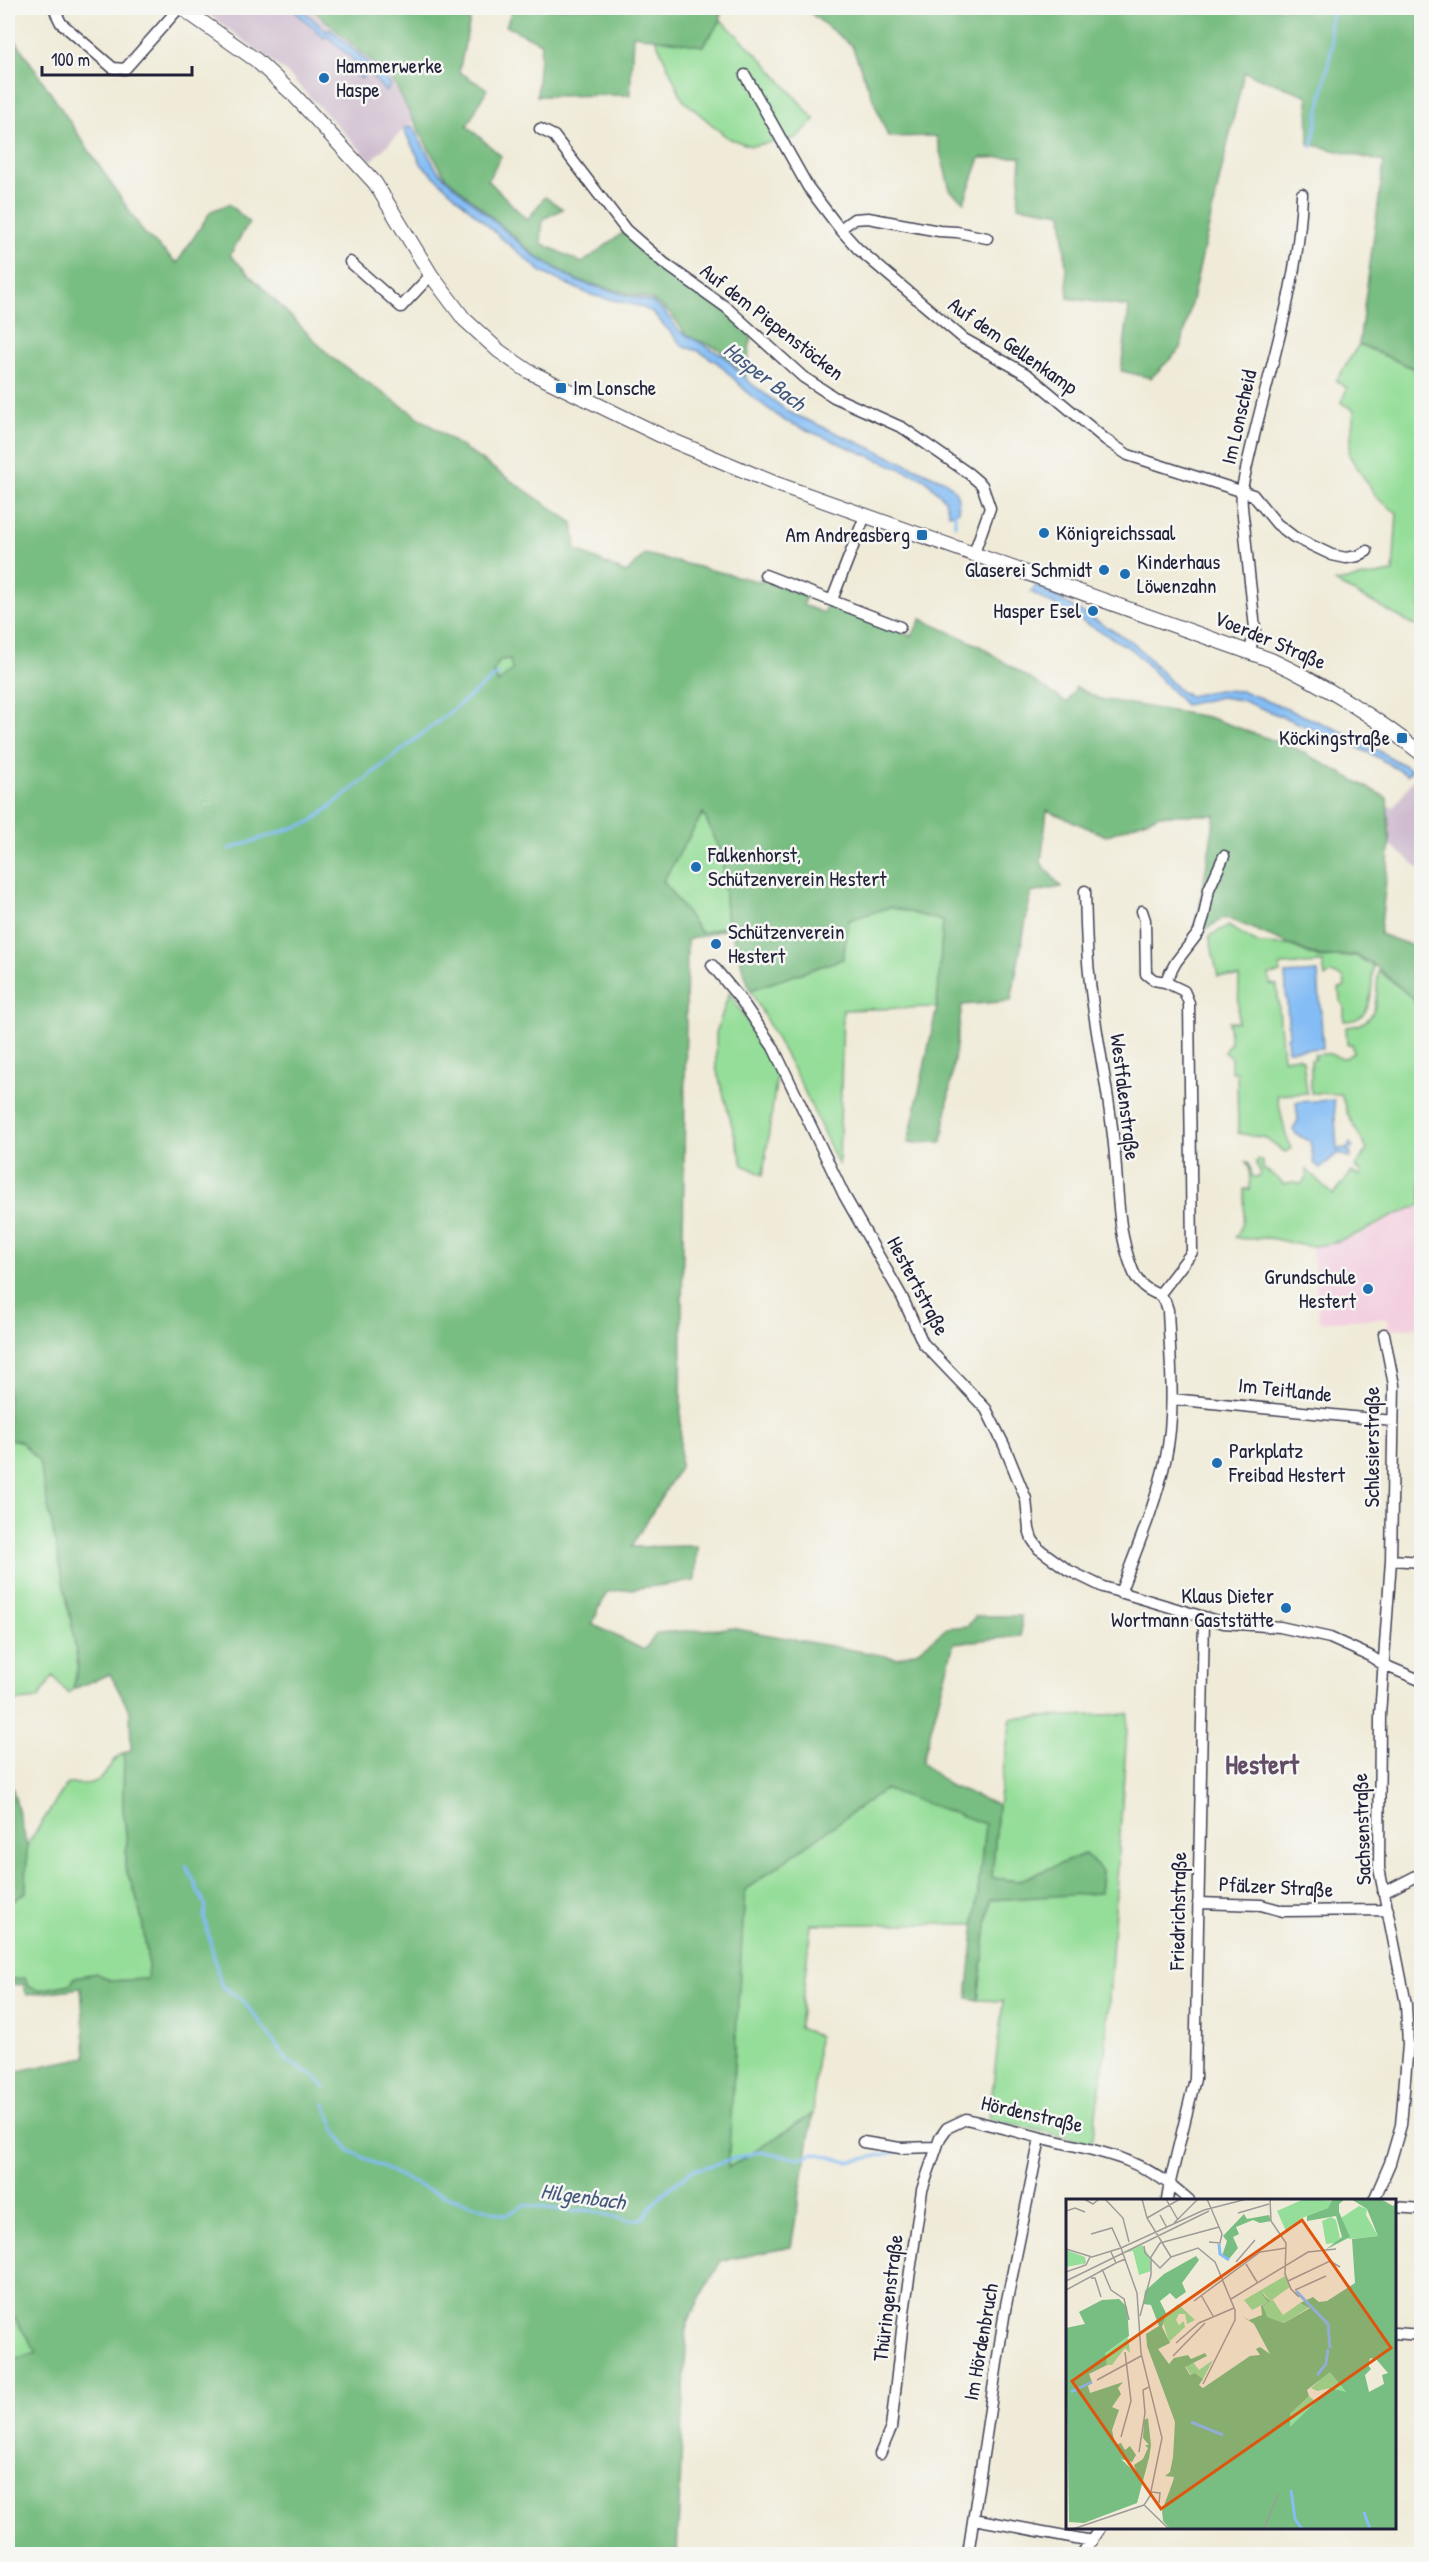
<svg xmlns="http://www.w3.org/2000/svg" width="1429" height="2562" font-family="'Patrick Hand',sans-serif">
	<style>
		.built { fill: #f3cfe0 }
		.industrial { fill: #cfbdcf }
		.green { fill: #95de99; stroke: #5c806a; stroke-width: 1.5 }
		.forest { fill: #78bd81; stroke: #4d705e; stroke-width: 1.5; fill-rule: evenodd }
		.water { fill: #84bdf5; stroke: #537098; stroke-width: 1.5 }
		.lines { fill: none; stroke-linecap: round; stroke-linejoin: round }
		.stream { stroke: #84bdf5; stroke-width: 3 }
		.minor-casing { stroke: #414053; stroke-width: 13 }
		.major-casing { stroke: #414053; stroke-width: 16 }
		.minor { stroke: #fff; stroke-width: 10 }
		.major { stroke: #fff; stroke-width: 14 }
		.poi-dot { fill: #1f6fb2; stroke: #f6f6f2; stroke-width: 2 }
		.labels { text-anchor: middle; stroke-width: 5; stroke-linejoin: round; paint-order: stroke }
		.poi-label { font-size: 21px; fill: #22223b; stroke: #f6f6f2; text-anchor: start }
		.street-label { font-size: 21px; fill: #22223b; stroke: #f6f6f2 }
		.water-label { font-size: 22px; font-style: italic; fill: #44587c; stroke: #f6f6f2 }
		.district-label { font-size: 27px; font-weight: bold; fill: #624c66; stroke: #f6f6f2 }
		.inset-river { fill: none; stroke: #84bdf5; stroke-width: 3 }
		.inset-road { fill: none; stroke: #9e9b99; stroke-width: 1.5 }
		.view { fill: #de560e; fill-opacity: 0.15; stroke: #de560e; stroke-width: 3 }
		.inset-edge { fill: none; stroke: #22223b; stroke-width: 3 }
	</style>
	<rect width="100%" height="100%" fill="#f6f6f2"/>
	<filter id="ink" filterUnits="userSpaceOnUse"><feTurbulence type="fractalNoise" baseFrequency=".0167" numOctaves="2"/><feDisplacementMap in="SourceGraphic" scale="12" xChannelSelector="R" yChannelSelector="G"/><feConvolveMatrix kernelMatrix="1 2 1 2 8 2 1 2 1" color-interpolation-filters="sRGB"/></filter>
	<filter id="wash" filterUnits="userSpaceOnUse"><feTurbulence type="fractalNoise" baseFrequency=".008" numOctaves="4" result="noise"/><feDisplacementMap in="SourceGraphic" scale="24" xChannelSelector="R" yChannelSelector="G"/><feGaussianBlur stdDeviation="1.35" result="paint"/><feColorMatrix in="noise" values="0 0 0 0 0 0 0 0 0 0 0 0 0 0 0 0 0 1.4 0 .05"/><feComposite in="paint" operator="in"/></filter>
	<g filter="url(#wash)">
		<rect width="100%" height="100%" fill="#f0ebd8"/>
		<path class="built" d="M1421,1206V1326L1389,1330L1387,1318L1319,1322L1312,1246L1356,1237L1403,1212Z"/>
		<path class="industrial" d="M200,8H308L388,77L414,119L371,161L286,72Z
			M1421,768V870L1390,844L1388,806L1394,807Z"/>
		<path class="green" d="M721,20L763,60L815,120L796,138L751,146L728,138L683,100L655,38L702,46Z
			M1359,344L1421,372V629L1335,582L1393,572L1397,513L1377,498L1349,455L1354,410L1341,403L1347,388L1336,381Z
			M511,659L512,670L499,683L493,672L500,660Z
			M703,813L722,854L727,926L701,933L663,881Z
			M890,907L943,921L937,1007L843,1010L839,1166L800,1082L750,990L843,959L849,920Z
			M1228,926L1259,944L1289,945L1319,958L1356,956L1373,966C1371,989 1375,1022 1344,1021V1006L1340,1001L1339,989L1345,987L1344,978L1331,973L1325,977L1323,963L1280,965V973L1269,975L1270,984L1277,985L1283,1059L1297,1057L1303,1060L1307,1093L1277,1095L1286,1136L1292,1148L1285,1152L1265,1138L1238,1133L1237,1072H1231V1057L1224,1052L1230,1043L1229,1022H1238L1239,977L1218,976L1209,936Z
			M1378,970L1413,999L1421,1018V1205C1384,1216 1354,1243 1313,1246C1298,1247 1282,1239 1267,1238C1255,1238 1246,1241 1235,1237C1247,1223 1244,1207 1244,1189H1250L1249,1166L1245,1161L1250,1165L1252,1177H1258L1260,1173L1256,1162L1259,1159L1263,1162V1169L1274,1175L1284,1184L1293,1182L1301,1184L1307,1178L1306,1169L1333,1195L1352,1172L1359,1176L1362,1172L1355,1167L1367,1150L1347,1113L1341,1094L1311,1093V1060L1315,1059L1314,1055C1319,1055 1326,1053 1330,1054C1340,1058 1345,1061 1353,1052L1352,1044H1347L1346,1027C1381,1025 1376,997 1378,970Z
			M729,993L778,1068L763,1175L743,1165L716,1068V1033Z
			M8,1439L20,1441L39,1461L72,1625L78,1666L73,1689L68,1694L53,1676L38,1699L8,1702Z
			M1128,1714L1106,2044L1092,2143L989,2119L1003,2001L978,2000L990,1900L1100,1892L1102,1872L1084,1854L1018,1881L992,1878L998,1805L1011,1718Z
			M124,1753L123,1808L127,1842L125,1868L135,1892L142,1920L148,1962V1979L110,1981L75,1977L71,1984L39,1990L29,1987L25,1978L8,1980V1904L26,1892L27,1845L67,1784C80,1784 95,1786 104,1775C114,1763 108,1762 124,1753Z
			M885,1789L986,1824L975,1924H811L799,2028L818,2036L813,2114L727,2169L745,1890Z
			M8,2309L37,2352L8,2361Z"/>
		<path class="forest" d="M311,8H435L470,20L459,72L487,89L467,126L501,156L488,180L527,220L545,197L563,209L543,219L541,243L582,263L624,232L726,310L751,336L746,376L719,349L687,336L670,313L650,299L576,280L536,256L446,177L428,148L392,79Z
			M513,8H720L721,20L703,46L633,35L630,95L537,96L541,43L506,26Z
			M779,8H1421V372L1359,344L1384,162L1309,144L1308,96L1244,72L1181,348L1151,378L1121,371L1129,307L1068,298L1062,213L1018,206L1021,157L980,158L964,202L950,190L936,136L888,137L852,46L809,12Z
			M8,29L144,233L177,263L211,211L229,204L249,222L230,255L332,358L573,523L576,550L626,573L645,554L761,582L762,579L806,596L803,605L824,613L827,604L912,636L921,619L978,645L1067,703L1076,687L1100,699L1208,717L1295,748L1387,798L1390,844L1380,934L1421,949V1016L1413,999L1377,967L1356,955L1320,957L1225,917L1203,931L1196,929L1215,815H1159L1106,836L1047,810L1041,863L1061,887L1031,893L1011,1001L962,1005L942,1142L908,1143L937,1007L943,921L890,907L849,920L843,959L750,990L730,928L687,940L680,1467L631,1547L697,1546L695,1581L607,1592L592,1624L644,1650L657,1633L731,1628L897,1658L918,1651L947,1628L967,1626L976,1616H1021V1636L954,1643L922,1763L950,1786L998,1805L992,1878L1018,1881L1085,1854L1102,1871L1100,1893L990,1900L978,2000L967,1998L985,1824L885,1789L745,1890L728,2168L813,2114L791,2247L721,2261L687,2322L677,2554H8V2361L37,2352L8,2309V2073L86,2057L81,1988L27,1995L23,1984L8,1986V1980L25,1978L29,1987L39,1990L71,1984L75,1977L96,1973L110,1981L147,1979L148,1962L142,1920L135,1892L125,1868L127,1842L123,1808L124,1753L131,1750L130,1712L110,1674L73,1689L78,1666L72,1625L39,1461L20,1441L8,1439ZM510,659L512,670L498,683L493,672L500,660ZM703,813L722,854L727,926L701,933L663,881Z
			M8,1771L27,1845L26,1892L8,1904Z"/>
		<path class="water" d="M300,8L327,32L330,29L385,77L391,86L386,92L368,72L361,79L354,73L360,66L327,36L324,38L296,12Z
			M411,125L436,168L446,179L534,256L576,281L651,302L665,312L679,331L724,356L749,382L789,412L945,481C957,490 960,497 958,512L949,514L945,500L925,479L785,421L751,396L718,363L699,351L684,347L652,312L639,306L591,295L543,273L500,237L422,165L404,130Z
			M1036,585L1134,643L1180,691L1190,696L1218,690L1243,691L1353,736L1412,770L1407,775L1377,757L1352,745L1241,700L1221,697L1185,705L1133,650L1031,592Z
			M1318,972L1323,1048L1288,1050L1287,1037L1289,1036L1285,974Z
			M1334,1100L1337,1150L1342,1148L1346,1150L1350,1143L1353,1147L1348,1151L1351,1154L1350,1158L1338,1153L1320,1168L1314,1163L1310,1141L1297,1135L1293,1130L1298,1120L1296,1102Z"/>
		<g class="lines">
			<path class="stream" d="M1312,147L1332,45L1329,25L1334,8
				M955,510V525
				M229,849L311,822L498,674
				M186,1865L206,1907L204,1917L221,1985L243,2001L260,2022L288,2062L314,2076L325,2088
				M325,2104L337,2133L350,2151L430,2191L506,2215L525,2205L574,2212L589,2210L630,2221L643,2218L660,2196L691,2171L757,2152L799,2158L815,2153L848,2162L896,2152"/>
		</g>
	</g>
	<g filter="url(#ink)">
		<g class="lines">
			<defs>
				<path id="minor" d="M56,13L61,23L113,68L125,69L179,8
					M745,75L808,187L840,229L858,249L964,339L1028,375L1106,440L1128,455L1253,495L1277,524L1294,537L1332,555L1346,558L1358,556L1367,551
					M540,129L554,136L626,230L664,263L727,308L803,377L834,397L903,428L968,473L982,485L990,508L974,553
					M840,229L854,219L868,218L939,231L957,232L987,238
					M350,262L401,307L431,275
					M765,575L900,627
					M832,600L865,516
					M1250,651L1255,629C1252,598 1248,566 1245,534C1244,520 1240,503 1242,489C1261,391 1299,294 1302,194
					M1085,891C1086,918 1086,946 1089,973C1094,1027 1107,1081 1113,1136C1119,1182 1115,1226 1133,1271C1138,1284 1147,1290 1159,1295
					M1142,911L1145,920L1146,974L1154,980L1165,982L1176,962L1199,932L1204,916L1209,889L1224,856
					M712,965L741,1000L773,1047L844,1195L902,1297L923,1343L986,1409L1004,1445L1026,1499L1029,1529L1032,1539L1039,1549L1068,1570L1103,1587L1224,1623L1280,1627L1330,1638L1370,1656L1384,1665L1422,1681
					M1172,1399L1393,1421
					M1391,1560L1422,1562
					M1120,1593C1137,1548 1156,1504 1166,1457C1176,1409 1170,1359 1168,1310L1165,1301L1159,1295L1192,1252L1189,1003L1184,991L1165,982
					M1383,1893L1422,1873
					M1198,1903L1261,1905L1283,1911L1388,1910
					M863,2142L900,2148L935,2147
					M1167,2200L1170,2182L1195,2079L1204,1618
					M1374,2200L1390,2163L1401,2125L1408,2045L1406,2004L1379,1868L1380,1715L1391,1560L1394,1385L1384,1334
					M1394,2207L1422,2209
					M1394,2333L1422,2335
					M880,2454L891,2428L904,2312L922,2190L940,2138L947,2128L966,2119C991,2125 1017,2132 1042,2138C1102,2152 1142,2157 1189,2200
					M974,2519L1092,2541
					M968,2554L1005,2310L1040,2138
					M1082,2554L1100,2528"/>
				<path id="major" d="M182,8L256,60L294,95L375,183L431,275L464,319L499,351L528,371L666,438L774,483L1271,660C1326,686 1374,716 1422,754"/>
			</defs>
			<use href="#minor" class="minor-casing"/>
			<use href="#major" class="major-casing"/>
			<use href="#minor" class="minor"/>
			<use href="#major" class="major"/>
		</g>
	</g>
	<g class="poi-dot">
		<circle cx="324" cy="78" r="6"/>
		<rect x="555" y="382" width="12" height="12" rx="3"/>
		<circle cx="1044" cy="533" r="6"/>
		<rect x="916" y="529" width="12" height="12" rx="3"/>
		<circle cx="1104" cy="570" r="6"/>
		<circle cx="1125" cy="574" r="6"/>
		<circle cx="1093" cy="611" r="6"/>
		<rect x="1396" y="732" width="12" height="12" rx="3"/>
		<circle cx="696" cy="867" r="6"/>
		<circle cx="716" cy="944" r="6"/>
		<circle cx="1368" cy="1289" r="6"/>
		<circle cx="1217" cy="1463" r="6"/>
		<circle cx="1286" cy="1608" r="6"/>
	</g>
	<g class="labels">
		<g class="poi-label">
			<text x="336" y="73">Hammerwerke<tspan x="336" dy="24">Haspe</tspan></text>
			<text x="573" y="395">Im Lonsche</text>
			<text x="1056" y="540">Königreichssaal</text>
			<text x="910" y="542" text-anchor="end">Am Andreasberg</text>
			<text x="1137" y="569">Kinderhaus<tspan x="1137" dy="24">Löwenzahn</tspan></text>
			<text x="1092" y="577" text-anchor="end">Glaserei Schmidt</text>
			<text x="1081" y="618" text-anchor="end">Hasper Esel</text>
			<text x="1390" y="745" text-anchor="end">Köckingstraße</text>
			<text x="708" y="862">Falkenhorst,<tspan x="708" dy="24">Schützenverein Hestert</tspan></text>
			<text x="728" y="939">Schützenverein<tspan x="728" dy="24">Hestert</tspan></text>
			<text x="1356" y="1284" text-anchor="end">Grundschule<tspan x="1356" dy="24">Hestert</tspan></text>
			<text x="1229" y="1458">Parkplatz<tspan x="1229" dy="24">Freibad Hestert</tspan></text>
			<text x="1274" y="1603" text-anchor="end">Klaus Dieter<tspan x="1274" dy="24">Wortmann Gaststätte</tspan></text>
		</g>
		<g class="street-label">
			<text transform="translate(772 322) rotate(38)" y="7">Auf dem Piepenstöcken</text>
			<text transform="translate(1013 346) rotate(35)" y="7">Auf dem Gellenkamp</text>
			<text transform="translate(1239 417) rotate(-77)" y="7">Im Lonscheid</text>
			<text transform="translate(1270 640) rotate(23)" y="7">Voerder Straße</text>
			<text transform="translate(1125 1097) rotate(83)" y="7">Westfalenstraße</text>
			<text transform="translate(918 1286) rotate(62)" y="7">Hestertstraße</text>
			<text transform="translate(1285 1390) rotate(6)" y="7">Im Teitlande</text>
			<text transform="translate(1372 1447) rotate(-90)" y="7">Schlesierstraße</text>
			<text transform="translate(1362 1829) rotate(-92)" y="7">Sachsenstraße</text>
			<text transform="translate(1276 1887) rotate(3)" y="7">Pfälzer Straße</text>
			<text transform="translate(1178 1911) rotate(-89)" y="7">Friedrichstraße</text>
			<text transform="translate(1032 2114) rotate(13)" y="7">Hördenstraße</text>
			<text transform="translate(888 2298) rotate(-83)" y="7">Thüringenstraße</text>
			<text transform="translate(981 2342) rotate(-80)" y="7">Im Hördenbruch</text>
		</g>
		<g class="water-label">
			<text transform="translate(765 376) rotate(38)" y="8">Hasper Bach</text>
			<text transform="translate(583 2196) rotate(8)" y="8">Hilgenbach</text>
		</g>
		<g class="district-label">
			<text x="1262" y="1774">Hestert</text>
		</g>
	</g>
	<g transform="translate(1066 2199)">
		<rect width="330" height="330" fill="#f0ebd8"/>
		<path d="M238,0L267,2L262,9L236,19L220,32L211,12ZM293,7L301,10L300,16L312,37L283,40L275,19ZM265,18L270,21L274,39L269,44L260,45L256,22ZM76,46L84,58L85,72L73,76L67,52L58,54ZM0,51L19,58L20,64L17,66L15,60L16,65L0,68ZM219,77L224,88L204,102L196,92L202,103L186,111L178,101ZM207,101L217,116L234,104L244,108L218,124L200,118L197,107ZM112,105L129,121L121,125L119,115H113L110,121L113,126L118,122L119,128L103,143L96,120ZM62,138L64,154L59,149L46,166H41L38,154ZM147,161L137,180L129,174L125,176L119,167L127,163L133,171ZM264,172L280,193L278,195L264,189L251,192L245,189ZM243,197L250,203L224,229V215Z" fill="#95de99"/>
		<path d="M267,0H279L273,5V13L284,38L259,51L276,38L270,17L241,22V17L262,9ZM285,0H315L327,7L330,4V330H104L97,322L96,312L107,282L108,278L99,277L104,273L107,258L109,223L81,147L80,135L93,127L85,106L77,105L79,92L98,75L130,57L133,61L116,84L120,93L110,100L104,94L94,102L100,114L96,128L104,144L92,150L103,165L108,159L122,156L125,160L139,154L141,157L119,168L124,176L129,174L137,180L133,186L137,189L184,157L194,156L190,150L194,148L204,155L188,125L176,117L183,121L196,116L195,107L202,103L194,93L204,102L214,96L197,107L201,118L218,124L244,109L234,104L247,98L253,103L261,102L289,84L286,40L312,37L301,10ZM304,159L310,160L322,174L316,176L318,185L303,193L299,176L305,170L302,166ZM264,173L280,193L264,189L224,228V215L243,197L241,191ZM178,15L181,20L203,16L205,22L194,24L187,21L170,28L173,35L167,38L172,49L163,60L156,57L161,42L157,37ZM53,100L61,108L63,137L39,154L41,166L23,175L26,183L22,187L24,194L57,183L52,189L55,195L46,208L53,211L46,231L49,246L55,244L59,251L64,247L70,256L66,263L55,260L71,275L68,266L77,260L82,249L79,246H83L77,239L78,221L82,219L85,246L83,259L71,304L18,324L3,323L0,129L19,125L13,113L36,101Z" fill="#78bd81" fill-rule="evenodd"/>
		<path class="inset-river" d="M153,45L154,55L163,61M230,92L262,125L264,149M251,176L260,165L262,150M5,193L26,183M125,223L157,236M225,291L229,320L236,330M298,313L304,330"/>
		<path class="inset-road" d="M18,0L27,5L33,0M39,0L57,19L63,43M76,0L81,19L105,58M100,0L112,21M141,0L156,35L154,44L143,43M204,0L205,22L220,44L219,75L225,90L233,98M0,12L9,9L19,13M172,14L203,5M81,19L114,0M98,23L94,16L101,29M108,24L132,0M25,35L46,29L55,49L138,11L181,0M94,44L153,28M78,47L79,54L94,69L105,58M0,50L26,58L55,49L71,94L75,154L96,239L84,297L78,306L7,330M45,53L50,64L59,60M105,58L132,49L149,63L169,111V121L137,185M170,63L189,41M180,65L191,83M36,70L45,91L58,100L63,121M0,73L20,66L24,58M25,79H29L35,98M0,82L143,12M222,82L264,62L274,68M0,91L50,64M229,91L260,77M135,96L147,117M165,100L242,53L270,50M128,102L194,53L220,49M74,117L85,76V58L94,44M110,144L133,124L168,109M107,157L139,124M31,181L75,157M55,238L65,202L59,153M73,253L79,214L77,191L83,188M85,293L94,294L93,304M78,306L103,330M198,330L212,295"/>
		<path class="view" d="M236,21L325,149L95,310L6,182Z"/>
		<rect width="330" height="330" class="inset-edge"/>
	</g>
	<rect width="1429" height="2562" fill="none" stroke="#f6f6f2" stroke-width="30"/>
	<path d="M42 66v9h150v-9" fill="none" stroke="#22223b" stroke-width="3"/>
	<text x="51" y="66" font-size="18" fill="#22223b" stroke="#f6f6f2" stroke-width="4.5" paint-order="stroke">100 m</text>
</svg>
